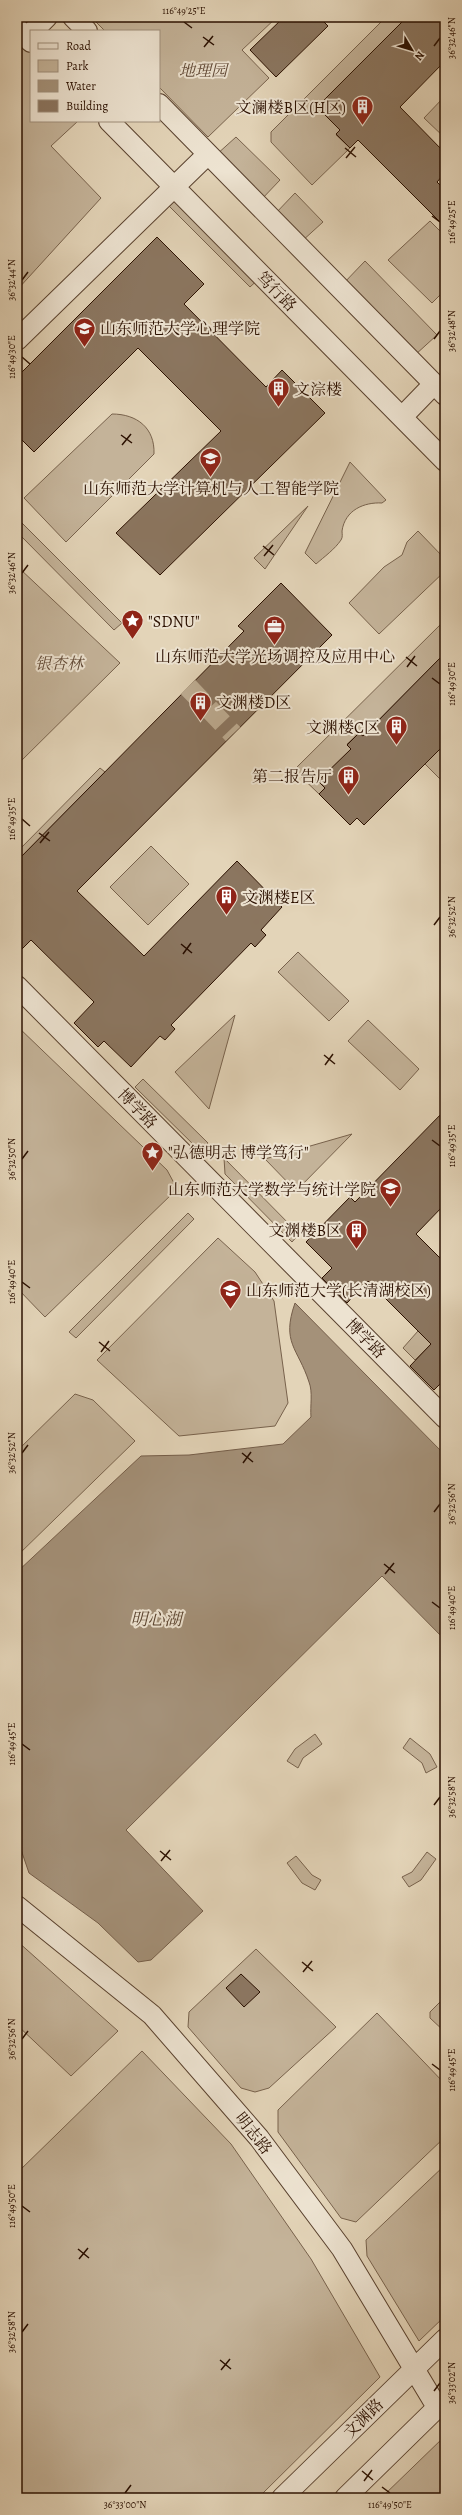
<svg xmlns="http://www.w3.org/2000/svg" width="462" height="2515" font-family="Alegreya,'Noto Serif SC',serif">
	<style>
		.green { fill: #c4b399; stroke: #78624c }
		.water { fill: #a49179; stroke: #745d49 }
		.building { fill: #8b7660; stroke: #2b1000 }
		.lines { fill: none; stroke-linecap: round; stroke-linejoin: round }
		.minor-tunnel { stroke: #bead93; stroke-width: 20; stroke-dasharray: 20 10; stroke-linecap: butt }
		.minor-casing { stroke: #59412e; stroke-width: 22 }
		.minor { stroke: #ede3d1; stroke-width: 20 }
		.ticks { fill: none; stroke: #2b1000; stroke-width: 1.5 }
		.labels { text-anchor: middle; stroke-width: 4; stroke-linejoin: round; paint-order: stroke }
		.park-label { font-size: 16px; font-style: italic; fill: #614936; stroke: #ede3d1 }
		.poi-label { font-size: 16px; fill: #2b1000; stroke: #ede3d1; text-anchor: start }
		.street-label { font-size: 16px; fill: #2b1000; stroke: #ede3d1 }
		.water-label { font-size: 17px; font-style: italic; fill: #5b4430; stroke: #ede3d1 }
		.neatline { fill: none; stroke: #2b1000; stroke-width: 1.5 }
		.ticks-label { font-size: 10px; text-anchor: middle; fill: #2b1000 }
	</style>
	<rect width="100%" height="100%" fill="#e3d4b8"/>
	<filter id="stains"><feTurbulence type="fractalNoise" baseFrequency=".005" numOctaves="4"/><feColorMatrix values="0 0 0 0 .2 0 0 0 0 .09 0 0 0 0 .02 0 0 0 .5 -.17"/></filter>
	<radialGradient id="worn" r=".72"><stop offset=".6" stop-color="#630" stop-opacity="0"/><stop offset="1" stop-color="#630" stop-opacity=".3"/></radialGradient>
	<path class="green" d="M91,17H277L242,50L269,78L208,137L159,87V31H105Z
		M386,17H407L317,107L340,130L336,135L350,148L312,185L271,142V132Z
		M17,33L31,47V121H78L51,146L101,198L17,290Z
		M445,96V138L424,118Z
		M236,137L280,180L260,201L216,155Z
		M182,191L263,275L250,287L167,204Z
		M295,193L323,222L301,242L274,215Z
		M430,221L445,236V290L432,303L388,260Z
		M365,261L437,335L415,355L342,285Z
		M112,414C137,414 155,428 154,454L66,542L24,498Z
		M350,462L386,500L382,503C364,502 345,510 342,531C342,534 343,537 341,540C335,549 324,557 316,564L305,553Z
		M308,506L265,569L254,558Z
		M18,519L122,623L114,630L17,532Z
		M418,531L445,559V571L379,634L349,603L384,567L402,555L407,542Z
		M19,568L120,663L17,765V570Z
		M445,620V653L363,736L359,733L347,744L351,749L319,781L325,788L319,794L294,770Z
		M445,744V784L425,764Z
		M100,768L105,772L18,860L17,852Z
		M151,846L189,884L148,925L110,887Z
		M298,952L349,1001L329,1021L278,972Z
		M235,1015L209,1109L175,1072Z
		M368,1020L419,1069L400,1090L348,1041Z
		M17,1026L167,1170L174,1183L173,1193L45,1317L17,1288Z
		M143,1079L208,1143L200,1151L135,1087Z
		M352,1134L296,1191L265,1159Z
		M224,1158L299,1234L292,1242L225,1174Z
		M188,1213L194,1219L76,1338L69,1332Z
		M218,1238L255,1272L274,1301L288,1403L275,1426L179,1436L97,1360Z
		M418,1331L431,1344L415,1360L403,1348Z
		M75,1394L93,1400L135,1441L17,1556V1451Z
		M315,1734L322,1744L303,1758L298,1768L287,1761L295,1749Z
		M410,1738L430,1754L437,1767L426,1773L422,1763L403,1748Z
		M427,1852L436,1859L421,1880L409,1887L402,1877L412,1872Z
		M296,1856L312,1875L321,1880L315,1890L302,1883L287,1863Z
		M17,1941L118,2031L71,2076L17,2025Z
		M256,1949L336,2027L269,2088L255,2092L241,2088L188,2027L189,2012Z
		M445,1997V2032L430,2018V2012Z
		M377,2013L445,2084V2137L356,2222L341,2218L278,2132V2110Z
		M142,2051L231,2144L311,2259L380,2377L258,2498H17V2173Z
		M445,2165V2316L419,2341L367,2256L366,2240Z
		M445,2436V2498H381Z"/>
	<path class="water" d="M295,1303L445,1455V1640L382,1576L126,1830L203,1911L151,1960L138,1962L98,1923L29,1873L17,1838V1572L141,1456L189,1455L283,1444L311,1417C310,1406 313,1392 309,1382C298,1348 281,1343 295,1303Z"/>
	<path class="building" d="M284,17H319L328,26L276,77L250,50Z
		M407,17H445V61L400,107L445,153V173L437,182L445,190V227L358,140L350,148L336,134L340,130L317,107Z
		M157,237L204,284L184,304L266,387L282,370L325,413L160,575L116,533L221,431L138,348L34,452L17,435V377Z
		M281,583L332,635L77,891L144,956L237,861L282,907L261,930L266,935L255,947L251,943L171,1025L175,1029L165,1040L160,1036L131,1067L104,1041L98,1047L74,1023L94,1002L31,940L17,954V861L244,631L238,626Z
		M445,653V744L364,825L357,818L350,825L319,794L325,788L318,781L351,749L347,745L359,733L363,736Z
		M445,1110V1204L416,1234L445,1263V1379L434,1390L410,1366L431,1344L368,1281L347,1303L322,1278L332,1268L306,1242L350,1197L355,1202Z
		M241,1974L260,1992L244,2007L226,1988Z"/>
	<g class="lines">
		<path class="minor-tunnel" d="M188,687L233,734"/>
		<defs>
			<path id="minor" d="M73,17L87,31
				M17,28L31,42
				M33,31L47,17
				M159,104L445,395
				M109,121L445,461
				M17,340L208,154
				M402,417L434,384
				M17,986L445,1418
				M17,1906L152,2015L259,2138L342,2249L437,2407
				M282,2498L445,2339
				M345,2498L445,2400"/>
		</defs>
		<use href="#minor" class="minor-casing"/>
		<use href="#minor" class="minor"/>
	</g>
	<path class="ticks" d="M184,22L192,28M203,37L214,45M434,46L440,38M204,47L213,36M345,148L356,157M346,158L355,147M432,216L440,222M22,280L28,272M434,339L440,331M22,357L30,364M121,435L132,443M122,445L131,434M263,546L274,555M264,556L273,545M22,573L28,565M406,657L417,666M407,667L415,656M432,678L440,684M22,819L30,826M39,833L50,841M40,843L49,832M434,925L440,917M181,944L192,953M183,954L191,943M324,1055L335,1064M325,1065L333,1054M432,1140L440,1146M22,1159L28,1151M22,1282L30,1288M99,1342L110,1351M101,1352L109,1341M22,1453L28,1445M242,1453L253,1462M243,1463L251,1452M434,1512L440,1504M384,1564L395,1573M385,1574L394,1563M432,1602L440,1608M22,1744L30,1750M434,1805L440,1797M160,1851L171,1860M161,1861L170,1850M302,1962L313,1971M303,1972L312,1961M22,2039L28,2031M432,2064L440,2070M22,2206L30,2212M78,2249L89,2258M79,2259L88,2248M22,2332L28,2324M220,2360L231,2369M221,2370L230,2359M434,2391L440,2383M362,2471L373,2480M364,2481L372,2470M382,2487L390,2493M125,2493L131,2485"/>
	<defs>
		<symbol id="building-pin" viewBox="-11 -11 22 30"><path d="M0 17L-7.5 6A9.5 9.5 0 1 1 7.5 6Z" fill="#8f2418" stroke="#ede3d1"/><path d="M-4-6H4V6H1V3H-1V6H-4ZM-2.5-4.3h1.7v1.8h-1.7ZM.8-4.3h1.7v1.8H.8ZM-2.5-1h1.7V.8h-1.7ZM.8-1h1.7V.8H.8Z" fill="#fff"/></symbol>
		<symbol id="university-pin" viewBox="-11 -11 22 30"><path d="M0 17L-7.5 6A9.5 9.5 0 1 1 7.5 6Z" fill="#8f2418" stroke="#ede3d1"/><path d="M0-5L7-2L0 1L-7-2ZM-4 1L0 2.5L4 1V4Q0 6-4 4Z" fill="#fff"/></symbol>
		<symbol id="sight-pin" viewBox="-11 -11 22 30"><path d="M0 17L-7.5 6A9.5 9.5 0 1 1 7.5 6Z" fill="#8f2418" stroke="#ede3d1"/><path d="M0-6L1.8-2.2L6-1.7L2.9 1.2L3.7 5.4L0 3.3L-3.7 5.4L-2.9 1.2L-6-1.7L-1.8-2.2Z" fill="#fff"/></symbol>
		<symbol id="office-pin" viewBox="-11 -11 22 30"><path d="M0 17L-7.5 6A9.5 9.5 0 1 1 7.5 6Z" fill="#8f2418" stroke="#ede3d1"/><path d="M-6-3h4V-5.5h4V-3h4V5H-6ZM-1-4.5V-3h2v-1.5ZM-6 0V1H6V0Z" fill="#fff"/></symbol>
	</defs>
	<g fill-rule="evenodd">
		<use href="#building-pin" x="350" y="94" width="25" height="34"/>
		<use href="#university-pin" x="72" y="316" width="25" height="34"/>
		<use href="#building-pin" x="266" y="376" width="25" height="34"/>
		<use href="#university-pin" x="198" y="446" width="25" height="34"/>
		<use href="#sight-pin" x="120" y="608" width="25" height="34"/>
		<use href="#office-pin" x="262" y="614" width="25" height="34"/>
		<use href="#building-pin" x="188" y="690" width="25" height="34"/>
		<use href="#building-pin" x="384" y="714" width="25" height="34"/>
		<use href="#building-pin" x="336" y="764" width="25" height="34"/>
		<use href="#building-pin" x="214" y="884" width="25" height="34"/>
		<use href="#sight-pin" x="140" y="1140" width="25" height="34"/>
		<use href="#university-pin" x="378" y="1176" width="25" height="34"/>
		<use href="#building-pin" x="344" y="1218" width="25" height="34"/>
		<use href="#university-pin" x="218" y="1278" width="25" height="34"/>
	</g>
	<g class="labels">
		<g class="park-label">
			<text x="203" y="76">地理园</text>
			<text x="59" y="669">银杏林</text>
		</g>
		<g class="poi-label">
			<text x="346" y="113" text-anchor="end">文澜楼B区(H区)</text>
			<text x="100" y="334">山东师范大学心理学院</text>
			<text x="294" y="395">文淙楼</text>
			<text x="211" y="494" text-anchor="middle">山东师范大学计算机与人工智能学院</text>
			<text x="148" y="627">"SDNU"</text>
			<text x="275" y="662" text-anchor="middle">山东师范大学光场调控及应用中心</text>
			<text x="216" y="708">文渊楼D区</text>
			<text x="380" y="733" text-anchor="end">文渊楼C区</text>
			<text x="332" y="782" text-anchor="end">第二报告厅</text>
			<text x="242" y="903">文渊楼E区</text>
			<text x="168" y="1158">"弘德明志 博学笃行"</text>
			<text x="376" y="1195" text-anchor="end">山东师范大学数学与统计学院</text>
			<text x="342" y="1236" text-anchor="end">文渊楼B区</text>
			<text x="246" y="1296">山东师范大学(长清湖校区)</text>
		</g>
		<g class="street-label">
			<text transform="translate(277 291) rotate(45)" y="6">笃行路</text>
			<text transform="translate(138 1108) rotate(46)" y="6">博学路</text>
			<text transform="translate(366 1338) rotate(45)" y="6">博学路</text>
			<text transform="translate(254 2133) rotate(51)" y="6">明志路</text>
			<text transform="translate(363 2418) rotate(-45)" y="6">文渊路</text>
		</g>
		<g class="water-label">
			<text x="156" y="1625">明心湖</text>
		</g>
	</g>
	<rect width="462" height="2515" fill="none" stroke="#e3d4b8" stroke-width="44"/>
	<rect x="30" y="30" width="130" height="92" fill="#ede3d1" stroke="#9f8f7d"/>
	<rect x="38" y="43" width="20" height="6" fill="#ede3d1" stroke="#9f8f7d"/>
	<text x="66" y="50" font-size="12" fill="#2b1000">Road</text>
	<rect x="38" y="60" width="20" height="12" fill="#c4b399" stroke="#9f8f7d"/>
	<text x="66" y="70" font-size="12" fill="#2b1000">Park</text>
	<rect x="38" y="80" width="20" height="12" fill="#a49179" stroke="#9f8f7d"/>
	<text x="66" y="90" font-size="12" fill="#2b1000">Water</text>
	<rect x="38" y="100" width="20" height="12" fill="#8b7660" stroke="#9f8f7d"/>
	<text x="66" y="110" font-size="12" fill="#2b1000">Building</text>
	<g transform="translate(412 50) rotate(128)" stroke="#ede3d1" stroke-width="3" paint-order="stroke">
	<path d="M0-3L7 15L0 10L-7 15Z" fill="#2b1000"/>
	<text y="-6" font-size="11" font-weight="bold" text-anchor="middle" fill="#2b1000">N</text>
	</g>
	<rect x="22" y="22" width="418" height="2471" class="neatline"/>
	<g class="ticks-label">
		<text x="184" y="14">116°49'25"E</text>
		<text transform="translate(451 38) rotate(-90)" y="4">36°32'46"N</text>
		<text transform="translate(451 222) rotate(-90)" y="4">116°49'25"E</text>
		<text transform="translate(11 280) rotate(-90)" y="4">36°32'44"N</text>
		<text transform="translate(451 331) rotate(-90)" y="4">36°32'48"N</text>
		<text transform="translate(11 357) rotate(-90)" y="4">116°49'30"E</text>
		<text transform="translate(11 573) rotate(-90)" y="4">36°32'46"N</text>
		<text transform="translate(451 684) rotate(-90)" y="4">116°49'30"E</text>
		<text transform="translate(11 819) rotate(-90)" y="4">116°49'35"E</text>
		<text transform="translate(451 917) rotate(-90)" y="4">36°32'52"N</text>
		<text transform="translate(451 1146) rotate(-90)" y="4">116°49'35"E</text>
		<text transform="translate(11 1159) rotate(-90)" y="4">36°32'50"N</text>
		<text transform="translate(11 1282) rotate(-90)" y="4">116°49'40"E</text>
		<text transform="translate(11 1453) rotate(-90)" y="4">36°32'52"N</text>
		<text transform="translate(451 1504) rotate(-90)" y="4">36°32'56"N</text>
		<text transform="translate(451 1608) rotate(-90)" y="4">116°49'40"E</text>
		<text transform="translate(11 1744) rotate(-90)" y="4">116°49'45"E</text>
		<text transform="translate(451 1797) rotate(-90)" y="4">36°32'58"N</text>
		<text transform="translate(11 2039) rotate(-90)" y="4">36°32'56"N</text>
		<text transform="translate(451 2070) rotate(-90)" y="4">116°49'45"E</text>
		<text transform="translate(11 2206) rotate(-90)" y="4">116°49'50"E</text>
		<text transform="translate(11 2332) rotate(-90)" y="4">36°32'58"N</text>
		<text transform="translate(451 2383) rotate(-90)" y="4">36°33'02"N</text>
		<text x="125" y="2508">36°33'00"N</text>
		<text x="390" y="2508">116°49'50"E</text>
	</g>
	<rect width="100%" height="100%" filter="url(#stains)"/>
	<rect width="100%" height="100%" fill="url(#worn)"/>
</svg>
